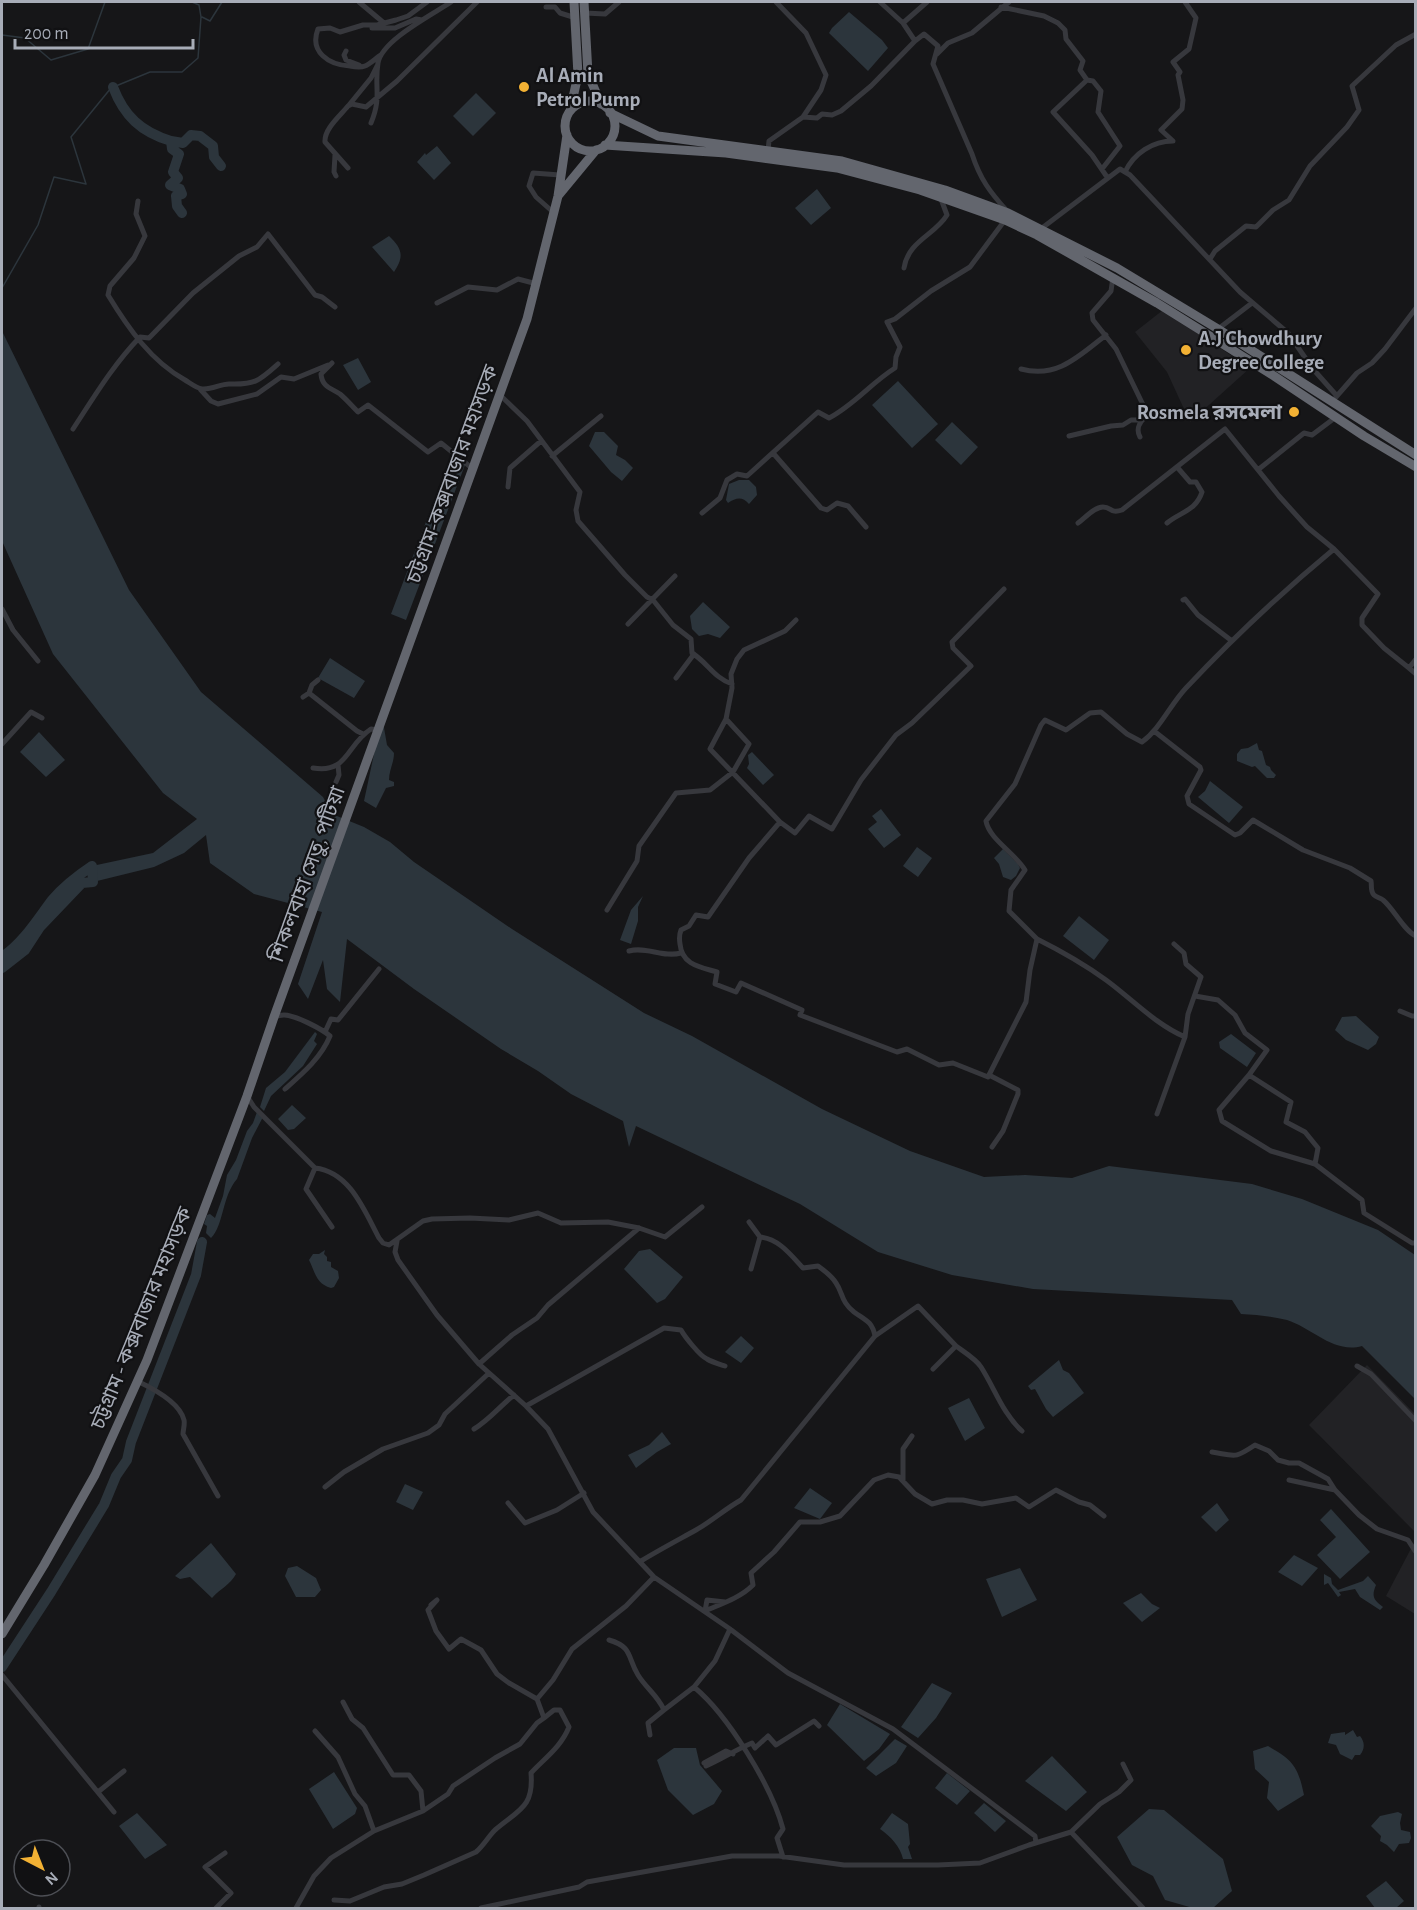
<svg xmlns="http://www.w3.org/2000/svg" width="1417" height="1910" font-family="'Alegreya Sans','Noto Sans Bengali',sans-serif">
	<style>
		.built { fill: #222225 }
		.water { fill: #2c353c }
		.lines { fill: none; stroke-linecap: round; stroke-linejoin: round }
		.stream { stroke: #2c353c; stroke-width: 1.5 }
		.river { stroke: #2c353c; stroke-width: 10 }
		.street { stroke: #37383d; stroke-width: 5 }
		.highway { stroke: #63666e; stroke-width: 9 }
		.poi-dot { fill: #f2b134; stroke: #111113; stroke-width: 2 }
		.labels { text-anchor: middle; stroke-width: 4.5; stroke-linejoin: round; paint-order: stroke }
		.poi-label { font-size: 21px; font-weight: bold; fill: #a8adb8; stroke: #111113; text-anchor: start }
		.street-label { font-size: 21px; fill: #a8adb8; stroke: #111113 }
	</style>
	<rect width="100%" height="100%" fill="#161618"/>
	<path class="built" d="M1163,310L1250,368L1190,422L1167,372L1135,332Z
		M1367,1365L1415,1414V1532L1309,1425Z
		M1415,1541V1614L1386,1596Z"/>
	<path class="water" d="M849,12L882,40L888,48L868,71L829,33L832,28Z
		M476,93L496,113L473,136L453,116Z
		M437,146L451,163L434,180L417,162L425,153L426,155Z
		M817,189L831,208L811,225L795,208Z
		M389,236C403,249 404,257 394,272L372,247Z
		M2,331L129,590L201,692L323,797L332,814L364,827L390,842L414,862L512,929L644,1013L692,1036L822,1109L910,1151L984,1177L1025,1175L1072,1178L1109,1166L1252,1184L1302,1199L1378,1230L1415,1255V1399L1362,1346C1334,1354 1312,1328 1287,1320C1272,1316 1256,1315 1241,1314L1232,1300L1033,1289L952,1275L878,1252L800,1204L636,1126L629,1147L623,1121L571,1094L538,1071L501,1049L414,989L347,939L340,1002L327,989L323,960L308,999L298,984L322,912L254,894L210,863L206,835L184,853L154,867L93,882L92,866L153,853L197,819L163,793L53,654L2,541Z
		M358,358L371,382L358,390L343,365Z
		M898,381L938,424L912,448L872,405Z
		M952,422L978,447L961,465L935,440Z
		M595,432H604L618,446L616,455L625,460L633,468L622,481L611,472L589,446Z
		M451,456L465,465L406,620L391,614Z
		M739,480H749L756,487L757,495L749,504C742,496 736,498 728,503L726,500L729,484Z
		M703,602L730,627L720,638L708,634L699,636L692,629L690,616Z
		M330,658L365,681L354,698L318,678Z
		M383,722L387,745L394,753C394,763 389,770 389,780L394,782V786L386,788L376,808L364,801L377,740Z
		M39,732L65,760L46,777L20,752Z
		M1257,743L1259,750L1262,751L1266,765L1270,767L1271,770L1276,775L1274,778H1267L1255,766L1252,767L1237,761V754L1241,749L1248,748Z
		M752,752L774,775L763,785L747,768L749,764L748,755Z
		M1210,781L1243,807L1229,823L1198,797L1205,791Z
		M881,809L901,835L884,848L868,829L877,822L872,816Z
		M917,847L932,858L918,877L903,866Z
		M1003,849L1018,864L1020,868L1016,876L1011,880L1003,877L999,864L994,858Z
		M643,896L638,907V921L631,944L620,940L631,910Z
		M1079,916L1109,940L1094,960L1063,936Z
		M1356,1016L1379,1037L1376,1044L1368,1050L1346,1040L1335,1030L1342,1017Z
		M315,1032L317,1034L314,1041L317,1044L303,1066L271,1096L264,1111L260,1107L266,1088L285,1072Z
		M1231,1034L1256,1053L1247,1067L1220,1048L1219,1042Z
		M292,1105L306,1118L294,1129L288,1130L278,1119Z
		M257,1112L264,1115L252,1138L237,1179C222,1196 224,1225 211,1238L206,1233L207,1226L204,1224L207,1215L210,1214L215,1218L223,1196L227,1175L236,1160L247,1131L253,1123Z
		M650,1249L683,1277L665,1299L657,1303L624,1269L639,1251Z
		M325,1250L324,1254L327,1257V1261L331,1262V1267L338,1271L339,1278L334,1287L331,1288C316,1284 315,1272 309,1260L313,1254H319Z
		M741,1336L754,1348L741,1363L725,1352Z
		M1059,1360L1063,1370L1069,1373L1084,1393L1053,1417L1046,1409L1035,1389L1031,1390L1028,1386Z
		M969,1398L985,1428L965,1441L948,1408Z
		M662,1432L671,1444L657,1452L636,1468L628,1455L649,1445Z
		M405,1484L423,1492L413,1510L396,1502Z
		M810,1488L832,1503L820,1519L794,1508Z
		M1217,1503L1229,1520L1216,1532L1201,1517Z
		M1331,1509L1370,1552L1340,1579L1317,1555L1336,1537L1320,1520Z
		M211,1543L236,1574C230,1585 221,1588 212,1598L190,1577L180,1579L175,1576Z
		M1294,1555L1318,1568L1302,1586L1278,1572Z
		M297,1566L316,1578L321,1590L315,1597H296L285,1576L288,1568Z
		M1020,1568L1037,1600L1002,1617L986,1579Z
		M1324,1574L1331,1578L1332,1584L1338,1590L1363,1581L1368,1576L1376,1585C1371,1597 1374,1600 1383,1607L1380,1610L1360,1597L1355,1589L1339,1592L1341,1595L1338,1597L1328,1583L1324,1585Z
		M1141,1593L1152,1604L1160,1608L1142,1622L1123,1603Z
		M932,1683L952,1693L936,1718L918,1738L901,1727Z
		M840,1704L890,1734L879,1749L864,1761L827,1725Z
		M1353,1730L1357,1737L1360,1736C1365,1742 1365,1749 1360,1755H1355L1352,1760L1340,1754L1336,1745L1328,1743L1331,1734L1345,1732V1735Z
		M895,1739L907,1746L896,1763L876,1776L866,1768Z
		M1268,1746C1293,1760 1298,1766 1304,1795L1278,1811L1267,1798L1269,1782L1255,1769L1253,1751Z
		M674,1748H696L700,1765L722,1791L714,1804L693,1815L668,1790L657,1760Z
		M1052,1756L1087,1792L1066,1811L1025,1781Z
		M334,1772L357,1808L355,1814L333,1829L309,1789Z
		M947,1773L970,1791L957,1805L935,1788Z
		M984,1803L1006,1821L995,1832L974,1813Z
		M1149,1809L1164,1810L1223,1859L1232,1891L1213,1908H1193L1165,1900L1153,1876L1132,1865L1117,1837Z
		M1398,1812L1402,1814L1400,1823L1401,1830L1410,1832L1411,1838L1409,1843L1399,1844L1394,1852L1387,1845L1380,1841L1381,1836L1371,1826L1380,1816Z
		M137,1813L167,1845L145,1859L119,1826Z
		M892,1813L908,1824L910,1844L908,1847L912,1859H903C900,1846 891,1837 880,1829Z
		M1386,1881L1404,1901L1396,1908H1375L1366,1896Z"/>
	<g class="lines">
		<path class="stream" d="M202,17L210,21L222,2
			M2,35L25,38L51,60L88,49L105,2
			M2,288L38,225L54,177L86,184L71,137L111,88L150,72H182L198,58L201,17L199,5L192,2"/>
		<path class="river" d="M113,87C124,116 141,132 171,141L172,149L179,154L173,172L178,178L170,185L180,189L182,194L176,196L177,206L182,213
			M171,141L183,143L191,135L200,136L213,146L214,157L221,166
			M2,957C23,943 37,920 52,900C64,886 77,876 92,866L93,882L82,883L40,927L25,950L2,968
			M2,1667L51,1592L104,1505L116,1476L127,1460L131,1442L196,1275L202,1242"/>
		<path class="street" d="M359,2L384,23
			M776,2L806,33L826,75L821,90L803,117L817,118L822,114L832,115L841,111L871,86L915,41
			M880,2L903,23L915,41L924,34L938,46L933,64L972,154C980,179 990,192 1007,211
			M546,7H555L560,13L576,18
			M1001,7L1044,16L1058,23L1065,30L1066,39L1083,61L1080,70L1087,80L1093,81L1101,91L1098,112L1120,146L1102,169
			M585,13L605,14L619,2
			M903,23L927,2
			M372,28H395L416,19L422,20
			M346,51L344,55L346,60L359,65
			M937,54L948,43L972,33L1009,2
			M381,55C376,58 370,64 365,66C360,68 355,67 350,66C329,65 309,52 318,29L330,28L340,32L363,25H377L396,20L408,16L427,2
			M1087,80L1053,112L1092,155L1107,177
			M349,105L371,78L377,66
			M371,123C382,97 374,87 378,63C382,40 432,15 451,2
			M768,150L769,141L803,117
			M335,155L334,172L336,176
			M348,168L325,142C324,129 340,116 348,106L352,104L366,107L397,81L477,2
			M1125,172C1134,153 1153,141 1173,141L1161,130L1182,109L1183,100L1178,75L1180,72L1173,62L1189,49L1196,18L1185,2
			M138,201L136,214L145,236L134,258L110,286L108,295C128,328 151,361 185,380C190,383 196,388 202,389C212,390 220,384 229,384C255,385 259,381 278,364
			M553,212L536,197L529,186L533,173L560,175
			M1042,228L1120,169L1130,175L1240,292L1288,333L1313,369L1337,396
			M1210,259L1215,251L1246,226L1256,227L1273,210L1289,200L1310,166L1347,127L1359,110L1352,86L1396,45L1416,34
			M904,268C908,241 935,235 947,215L941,199
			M1113,277L1111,291L1092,313L1093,320L1116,349L1148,415C1141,420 1135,428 1140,437
			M437,303L468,287L497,290L518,279L537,284
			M1218,329L1252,303
			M332,363L321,374C322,387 331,388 340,394C346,399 352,406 358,412L368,405L428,452L441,443L473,469
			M1021,369C1057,379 1079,356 1106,335
			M200,389L211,401L218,404L257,394L281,377L294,379L328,365
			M500,395L527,421L580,492L576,510L578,521L625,575L647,597L653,600L673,625L691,639L692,653C707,662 714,678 732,684
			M1336,397L1357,373L1372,363L1385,349L1416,308
			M73,429C94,397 113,365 140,337L149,338L193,293L239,256L257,247L268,234L315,295L322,297L335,307
			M1069,436L1111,426L1123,425L1131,420H1142
			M773,453L821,508L827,510L837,503L848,506L866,527
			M552,456L601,416
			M1259,469L1304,433L1312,435L1336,417
			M508,487L510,468L541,441
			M702,513L720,498L727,480L737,474L747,476L818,412L829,418C854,405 871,383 895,368L896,357L900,347L887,322L895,319L931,291L970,267L1005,220
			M1078,523C1085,518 1094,507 1103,507C1112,507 1110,514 1122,510L1225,429L1279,496L1307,527L1334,549
			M1167,523C1180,512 1196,511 1202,492L1196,482H1190L1177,467
			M1004,589L952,642L953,648L971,666L912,723L896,735L861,780L832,829L809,816L795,833L780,822L749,858L708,917L696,915L689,926L681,930C679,935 679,938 680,944C682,965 700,967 717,972L715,984L736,992L741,983L802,1010L800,1015L897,1052L907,1049L939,1065L953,1063L988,1077L1026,1002L1030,970L1037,939L1009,911L1011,890L1025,870C1015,853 989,839 986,821L1015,784L1041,725L1045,720L1066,730L1090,713L1101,712L1127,734L1142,742C1160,729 1170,705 1186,688C1232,639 1282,592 1334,549L1378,594L1362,618V625L1384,648L1409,668
			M1183,600L1185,599L1198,615L1232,641
			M2,609L13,630L38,661
			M628,624L675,576
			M1416,659L1409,668L1416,674
			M676,678L694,654
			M309,693L312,685L318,680
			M303,697L309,693L357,731L363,734
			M726,719L710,749L780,822
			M1154,731L1200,767L1201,770L1187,796L1189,804L1235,835L1240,833L1253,820L1303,850L1350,868L1371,881C1372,886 1370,891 1374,895C1376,897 1380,898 1383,900C1394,909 1404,931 1416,936
			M2,744L31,712L42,718
			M313,768C348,774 346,745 371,729L378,730
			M336,782L339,775L338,765
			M607,910L637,861L639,846L676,793L710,790L733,772L749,744L726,719L732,688L731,674L737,659L744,650L785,631L796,620
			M1037,939C1061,951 1084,964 1106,980C1132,999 1155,1024 1185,1037L1188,1014L1201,977L1186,964L1184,953L1174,944
			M629,951C646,946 663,958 681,953
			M1195,996L1218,1000L1235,1015L1245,1033L1267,1050L1249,1075
			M1400,1011L1412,1016H1416
			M274,1017C277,1016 280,1015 284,1015C295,1015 322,1029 330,1036C321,1058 302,1074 285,1089
			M325,1032L331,1019L338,1020L379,969
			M989,1075L1018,1090V1094L1003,1131L992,1147
			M247,1096L254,1107L315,1168
			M1157,1114L1185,1037
			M1315,1164L1318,1148L1305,1132L1286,1122L1291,1102L1249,1075L1219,1110L1222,1121L1271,1151L1315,1164L1362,1200L1364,1213L1412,1243H1416
			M749,1222L760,1237C779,1239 790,1254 803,1268L818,1266C825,1271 832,1276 836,1283C843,1293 841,1302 854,1312C865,1320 872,1321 875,1336
			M332,1227L306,1189L315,1168C350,1172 364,1210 379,1238L383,1243L389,1245L423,1221L432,1219L470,1218L509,1220L538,1213L561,1223L608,1222L639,1228L665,1237L702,1207
			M397,1241L395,1252L398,1260L437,1315L479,1364L526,1406L548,1429L593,1512L654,1577L730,1629L788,1673L893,1729L1035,1836L1036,1843
			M751,1269L760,1237
			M956,1346C964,1352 976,1359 981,1367C995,1389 1003,1414 1022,1431
			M479,1364L512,1335L537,1318L548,1305L639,1228
			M1357,1366L1371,1374L1416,1421
			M137,1381C152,1388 180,1403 184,1420C185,1425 183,1430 183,1434L218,1496
			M526,1406L664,1328L681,1330C685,1337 700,1356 707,1359C712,1362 719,1364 725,1366
			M474,1429C489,1420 500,1406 514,1395
			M1212,1452C1236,1456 1234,1459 1255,1445L1269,1451L1278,1460L1289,1463H1299L1328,1479L1335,1490L1359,1515L1377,1529L1408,1540L1415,1551
			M1289,1480L1335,1490
			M903,1481V1449L912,1436
			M325,1487L344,1472L383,1449L428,1433L439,1425L445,1414L489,1373
			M508,1503L525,1523L557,1510L584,1493
			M641,1561C659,1550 678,1540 696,1530C712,1521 725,1509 741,1500L875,1336L918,1306L956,1346L933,1369
			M725,1602L707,1600L705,1611C721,1604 740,1598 753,1585L751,1573L774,1552L800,1522H820L840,1516L874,1480L888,1475L899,1477L915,1494L932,1504L947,1500H963L982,1504L1016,1498L1029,1507L1056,1490L1079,1502L1090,1505L1104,1516
			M431,1605L437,1600L428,1610L436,1631L449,1649L461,1639L481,1650L497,1674L509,1683L537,1699
			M609,1640C633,1647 627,1657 638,1675C646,1688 658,1696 664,1710L648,1723L650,1735
			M2,1675L114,1812
			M694,1687C728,1715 772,1787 783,1829L777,1838L783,1857
			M343,1702L352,1719L363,1728L393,1775H409L421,1791L423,1811
			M664,1710L694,1687L715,1661L730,1629
			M315,1731L338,1757L355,1794L365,1806L374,1831
			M704,1763L726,1751L733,1754
			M706,1766C722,1759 737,1749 752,1743L755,1748L768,1736L776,1745L814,1721L819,1726
			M98,1792L124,1771
			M1071,1832L1100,1804L1119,1792L1131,1780L1123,1764
			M334,1900L350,1901L384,1887L402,1884L424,1875L476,1852C484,1845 488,1837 495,1830C518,1810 534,1808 531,1773C545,1758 561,1747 569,1727L560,1710H554L544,1718
			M39,1907V1908
			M216,1908L231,1893L205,1867L225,1853
			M296,1908L314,1876L331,1858L374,1831L423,1811L448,1794L453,1786L495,1758L520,1744L537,1723L544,1718L537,1699L553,1680L572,1649L626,1606L654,1577
			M481,1908L579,1887L587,1882L732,1856H779L844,1865H938L980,1863L1029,1845L1071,1832L1143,1908"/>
		<path class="highway" d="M584,2L588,74L601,104
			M565 126a25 25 0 1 1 50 0a25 25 0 1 1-50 0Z
			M570,111L578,75L574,2
			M610,113L658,136L842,161L945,190L1008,213L1117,268L1218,329L1416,455
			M605,145L726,153L837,168L920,190L1005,220L1037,235L1157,303L1274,376L1364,436L1416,467
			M558,196L596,150
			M2,1634L44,1565L95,1475L147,1360L247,1096L274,1017L527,319L558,196L567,135"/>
	</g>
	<g class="poi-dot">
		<circle cx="524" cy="87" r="6"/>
		<circle cx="1186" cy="350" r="6"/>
		<circle cx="1294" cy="412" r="6"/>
	</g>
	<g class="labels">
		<g class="poi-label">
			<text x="536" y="82">Al Amin<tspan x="536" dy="24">Petrol Pump</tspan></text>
			<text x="1198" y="345">A.J Chowdhury<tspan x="1198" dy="24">Degree College</tspan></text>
			<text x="1282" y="419" text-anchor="end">Rosmela রসমেলা</text>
		</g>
		<g class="street-label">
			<text transform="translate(452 474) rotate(-70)" y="7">চট্টগ্রাম-কক্সবাজার মহাসড়ক</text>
			<text transform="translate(307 874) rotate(-70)" y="7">শিকলবাহা সেতু, পটিয়া</text>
			<text transform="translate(141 1318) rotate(-68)" y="7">চট্টগ্রাম - কক্সবাজার মহাসড়ক</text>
		</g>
	</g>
	<rect width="1417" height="1910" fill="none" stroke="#a8adb8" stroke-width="6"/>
	<g transform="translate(42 1868) rotate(138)"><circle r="28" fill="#111113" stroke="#4d4f55" stroke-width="1.5"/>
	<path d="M0-4.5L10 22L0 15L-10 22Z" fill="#f2b134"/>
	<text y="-9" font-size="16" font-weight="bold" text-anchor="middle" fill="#a8adb8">N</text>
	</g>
	<path d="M15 39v9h178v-9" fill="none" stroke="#a8adb8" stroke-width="3"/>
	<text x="24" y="39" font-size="18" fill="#a8adb8" stroke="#111113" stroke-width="4.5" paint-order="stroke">200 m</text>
</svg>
